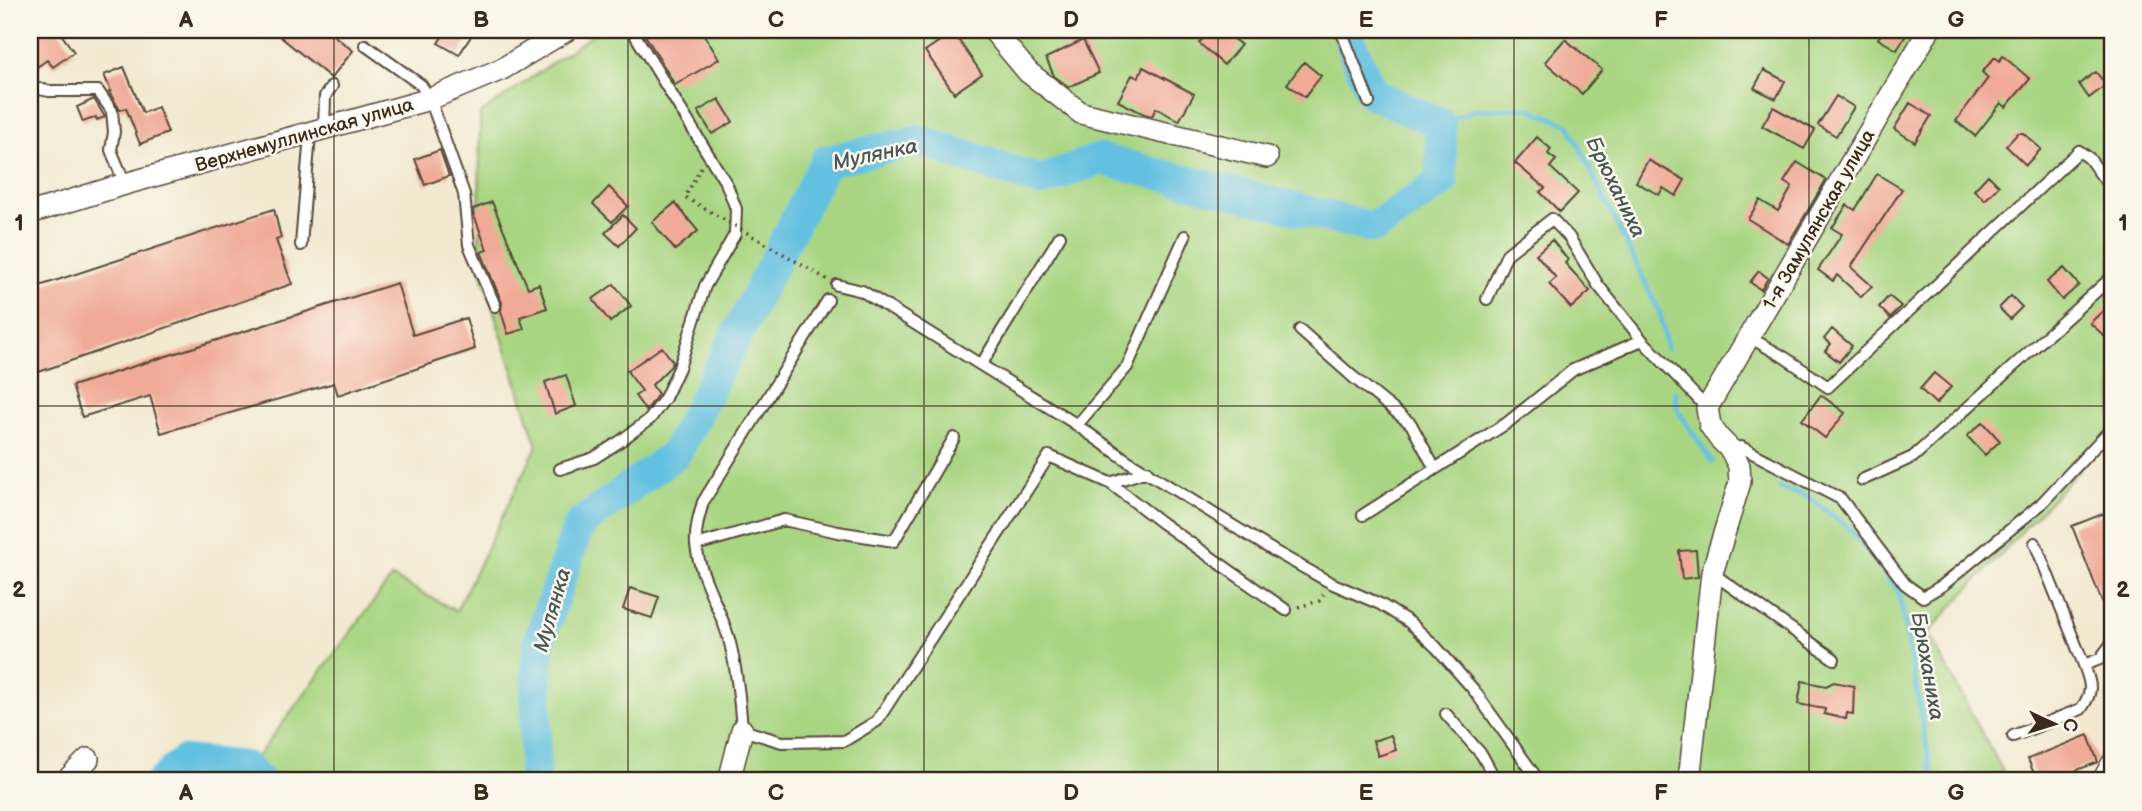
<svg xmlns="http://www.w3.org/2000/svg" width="2142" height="811" font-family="'Balsamiq Sans',sans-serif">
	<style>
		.green { fill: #a9d582; stroke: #728050; stroke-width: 2 }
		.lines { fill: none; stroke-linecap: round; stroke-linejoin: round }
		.stream { stroke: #62c0e0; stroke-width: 5 }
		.river { stroke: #62c0e0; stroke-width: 32 }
		.building { fill: #f0aa97 }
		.service-casing { stroke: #564739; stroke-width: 14 }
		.minor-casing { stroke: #564739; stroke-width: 24 }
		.path { stroke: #564739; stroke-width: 3.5; stroke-dasharray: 2 5; stroke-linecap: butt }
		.service { stroke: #fff; stroke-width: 10 }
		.minor { stroke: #fff; stroke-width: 21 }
		.path-bridge { stroke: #564739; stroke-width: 3.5; stroke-dasharray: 2 5; stroke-linecap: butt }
		.grid { fill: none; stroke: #3b2a1e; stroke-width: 2; stroke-opacity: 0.55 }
		.labels { text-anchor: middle; stroke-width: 5; stroke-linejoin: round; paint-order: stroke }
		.street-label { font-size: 19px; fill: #3b2a1e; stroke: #fbf7ec }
		.water-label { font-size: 21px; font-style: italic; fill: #475758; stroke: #fbf7ec }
		.neatline { fill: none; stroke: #3b2a1e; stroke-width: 2.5 }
		.grid-label { font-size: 23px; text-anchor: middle; font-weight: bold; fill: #3b2a1e }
	</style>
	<rect width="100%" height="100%" fill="#fbf7ec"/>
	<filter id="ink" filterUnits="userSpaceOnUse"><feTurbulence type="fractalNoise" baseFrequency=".0143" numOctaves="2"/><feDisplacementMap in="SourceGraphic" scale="14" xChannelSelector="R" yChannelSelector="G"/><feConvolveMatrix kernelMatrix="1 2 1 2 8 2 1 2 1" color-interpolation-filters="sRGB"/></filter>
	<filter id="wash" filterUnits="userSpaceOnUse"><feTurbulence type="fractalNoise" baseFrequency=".00686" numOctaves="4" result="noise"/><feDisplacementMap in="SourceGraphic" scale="28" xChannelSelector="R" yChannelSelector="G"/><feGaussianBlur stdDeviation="1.57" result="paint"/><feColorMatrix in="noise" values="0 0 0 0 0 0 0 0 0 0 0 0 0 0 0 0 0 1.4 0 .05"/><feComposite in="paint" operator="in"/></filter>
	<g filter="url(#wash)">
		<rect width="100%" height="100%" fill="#f2e9d0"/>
		<path class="green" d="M599,30H2112V434L1928,633L2008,781H239L392,577L456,611L537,446L479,265L480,114Z"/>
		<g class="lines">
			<path class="stream" d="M1440,124L1474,110L1528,108L1569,125L1660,313L1667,349
				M1675,392L1678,410L1712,462
				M1780,488L1807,496L1850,529L1899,592L1933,781"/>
			<path class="river" d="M162,781L184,761L245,767L259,781
				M534,781L538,644L579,525L676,453L826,161L920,141L1041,181L1099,159L1374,228L1442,182L1440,124L1372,93L1351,44"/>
		</g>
		<g id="blocks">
			<path class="building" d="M30,30H58L74,52L53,67L47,60L30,72Z
				M272,30H327L353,51L331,78Z
				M447,30H475L459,55L438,43Z
				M642,30H701L719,59L675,85Z
				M1210,30H1222L1241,45L1224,65L1199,43Z
				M1883,30H1909L1897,50L1878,39Z
				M953,32L982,74L954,93L925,51Z
				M1565,39L1602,70L1582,94L1545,62Z
				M1083,40L1099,73L1069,87L1054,76L1046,58Z
				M2003,56L2030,79L2006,107L2001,103L1975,136L1956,121L1988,78L1982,72L1995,57L1999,61Z
				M1304,62L1321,76L1305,97L1287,84Z
				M124,67L143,113L158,107L168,133L140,144L126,108L120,110L109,92L111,91L104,75Z
				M1143,67L1194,94L1179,121L1156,108L1152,116L1144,114L1118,101L1132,75L1138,78Z
				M1764,70L1785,81L1776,99L1754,88Z
				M2096,72L2106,85L2089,98L2079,84Z
				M1836,96L1854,107L1836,136L1818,125Z
				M94,99L105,117L97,120L96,117L83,122L77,107Z
				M719,99L733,122L712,134L698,111Z
				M1910,103L1931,116L1915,142L1894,129Z
				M1773,107L1815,130L1804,149L1762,126Z
				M2018,133H2023L2041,149L2026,165L2006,146Z
				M1537,137L1551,149L1548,154L1556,160L1550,167L1578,193L1560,212L1540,192L1545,188L1515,163Z
				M440,150L449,176L425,185L415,159Z
				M1648,160L1685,180L1676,196L1663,188L1659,195L1636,182Z
				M1797,162L1826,180L1788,244L1748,219L1760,200L1778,211L1792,187L1784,182Z
				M1877,174L1902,189L1851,267L1872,286L1861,297L1837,275L1833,281L1818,270L1842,234L1832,228L1847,205L1855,210Z
				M1988,175L1999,186L1985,200L1974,190Z
				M609,187L628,206L612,222L593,204Z
				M492,202L528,288L539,284L547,308L520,317L524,329L508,334L501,311L502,303L481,252L487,250L474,215L473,209Z
				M675,203L698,231L675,250L652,222Z
				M274,209L281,238L276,240L292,284L30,375V289Z
				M623,215L636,228L619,246L605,233Z
				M1552,240L1568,260L1565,263L1590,291L1571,308L1549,284L1556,278L1536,254Z
				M2064,268L2079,285L2062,300L2047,282Z
				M1759,271L1768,278L1761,290L1750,282Z
				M397,283L413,335L466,318L475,349L338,395L334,383L161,433L150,396L82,417L72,386Z
				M614,284L631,306L610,322L593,299Z
				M1889,296L1901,306L1890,318L1879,307Z
				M2011,296L2022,307L2010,319L1999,308Z
				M2112,302V343L2090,323Z
				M1832,329L1852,346L1839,362L1825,351L1831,344L1824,339Z
				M662,347L673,362L671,366L652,385L658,394L646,411L635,396L642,391L627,371Z
				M1934,373L1951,387L1936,404L1920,389Z
				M566,375L576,406L555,414L545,382Z
				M1821,395L1845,413L1825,438L1802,420Z
				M1983,422L2000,441L1985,455L1967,436Z
				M2105,513L2112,531V598L2102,602L2072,526Z
				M1696,550L1698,577L1682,579L1679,551Z
				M630,588L659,597L652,618L623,609Z
				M1802,681L1826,686L1834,682L1854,686L1853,714L1847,713L1846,719L1824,714L1825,709L1798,704Z
				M1391,735L1396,750L1378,756L1373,741Z
				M2088,735L2098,762L2049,781H2037L2028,759Z"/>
		</g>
	</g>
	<g filter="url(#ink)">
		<use href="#blocks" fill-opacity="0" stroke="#564739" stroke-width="2"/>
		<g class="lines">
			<defs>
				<path id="service" d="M1341,30L1369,102
					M365,45L421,85L430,99L464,194L469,245L495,306
					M30,87L49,91H98L112,111L114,132L111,150L125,184
					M324,130L325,96L332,86
					M301,245L310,134
					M837,285L862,291L1071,421L1128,461L1274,551L1331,583L1380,604L1409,622L1436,647L1473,689L1539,781
					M1487,299L1507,254L1552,219L1569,237L1598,285L1642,340
					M828,300L703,502C699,516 695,530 696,545C700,579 722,610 730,643C737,672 740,701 742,730L782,742L844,741L877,721L1049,456L1110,483L1147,471
					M1300,330L1353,377L1411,424L1435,469
					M1749,337L1784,357L1828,387L2079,151L2089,158L2112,190
					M981,365L1060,236
					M1077,425L1127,367L1185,236
					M1731,450L1741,447L1841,499L1905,584L1923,597L1943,585L2041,504L2112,428
					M560,469L594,458L619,442L650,419L665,398L679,368L705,286L735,234L736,209L727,185L632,30
					M1862,480L1913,457L2112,277
					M1110,483L1162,523L1286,610
					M1363,515L1507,423L1573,370L1642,340L1707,408
					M2035,543L2084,665
					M696,545L784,520L838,532L894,541L954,438
					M1712,573L1834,659
					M1446,714L1482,755L1496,781
					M2013,736L2081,709C2094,691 2091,684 2084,665L2100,659L2112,643"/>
				<path id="minor" d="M993,30L1028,72L1081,113L1267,157
					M30,213L125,184L430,99L502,69L567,30
					M2106,775L2112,764
					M66,781L88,759
					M729,781L742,730
					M1689,781L1712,573L1740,482L1739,466L1731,450L1719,438L1710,425L1707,408L1929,30"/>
			</defs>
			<use href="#service" class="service-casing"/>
			<use href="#minor" class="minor-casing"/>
			<path class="path" d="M1298,607L1319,601L1324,593"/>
			<use href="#service" class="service"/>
			<use href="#minor" class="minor"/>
			<path class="path-bridge" d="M701,167L685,197L837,285"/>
		</g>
	</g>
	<path class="grid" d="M334,30V781M628,30V781M924,30V781M1218,30V781M1514,30V781M1809,30V781M30,406H2112"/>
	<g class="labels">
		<g class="street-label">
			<text transform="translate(304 134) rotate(-16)" y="7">Верхнемуллинская улица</text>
			<text transform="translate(1818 219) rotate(-60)" y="7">1-я Замулянская улица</text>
		</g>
		<g class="water-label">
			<text transform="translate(875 154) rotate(-12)" y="7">Мулянка</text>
			<text transform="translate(1616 187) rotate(64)" y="7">Брюханиха</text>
			<text transform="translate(552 610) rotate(-74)" y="7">Мулянка</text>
			<text transform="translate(1928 666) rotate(80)" y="7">Брюханиха</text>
		</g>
	</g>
	<rect width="2142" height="811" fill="none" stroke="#fbf7ec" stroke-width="77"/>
	<g transform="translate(2054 724) rotate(94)" stroke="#fbf7ec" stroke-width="5" paint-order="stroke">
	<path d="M0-5L12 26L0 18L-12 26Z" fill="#3b2a1e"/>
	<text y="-10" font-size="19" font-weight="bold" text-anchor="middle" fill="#3b2a1e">С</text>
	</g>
	<rect x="38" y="38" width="2066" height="734" class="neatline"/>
	<g class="grid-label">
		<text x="186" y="27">A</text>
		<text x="481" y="27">B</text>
		<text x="776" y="27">C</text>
		<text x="1071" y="27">D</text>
		<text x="1366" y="27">E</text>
		<text x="1661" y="27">F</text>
		<text x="1956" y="27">G</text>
		<text x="19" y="230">1</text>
		<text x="2123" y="230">1</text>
		<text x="19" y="597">2</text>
		<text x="2123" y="597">2</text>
		<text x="186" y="800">A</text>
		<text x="481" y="800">B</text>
		<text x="776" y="800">C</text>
		<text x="1071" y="800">D</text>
		<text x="1366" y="800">E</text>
		<text x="1661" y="800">F</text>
		<text x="1956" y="800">G</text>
	</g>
</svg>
